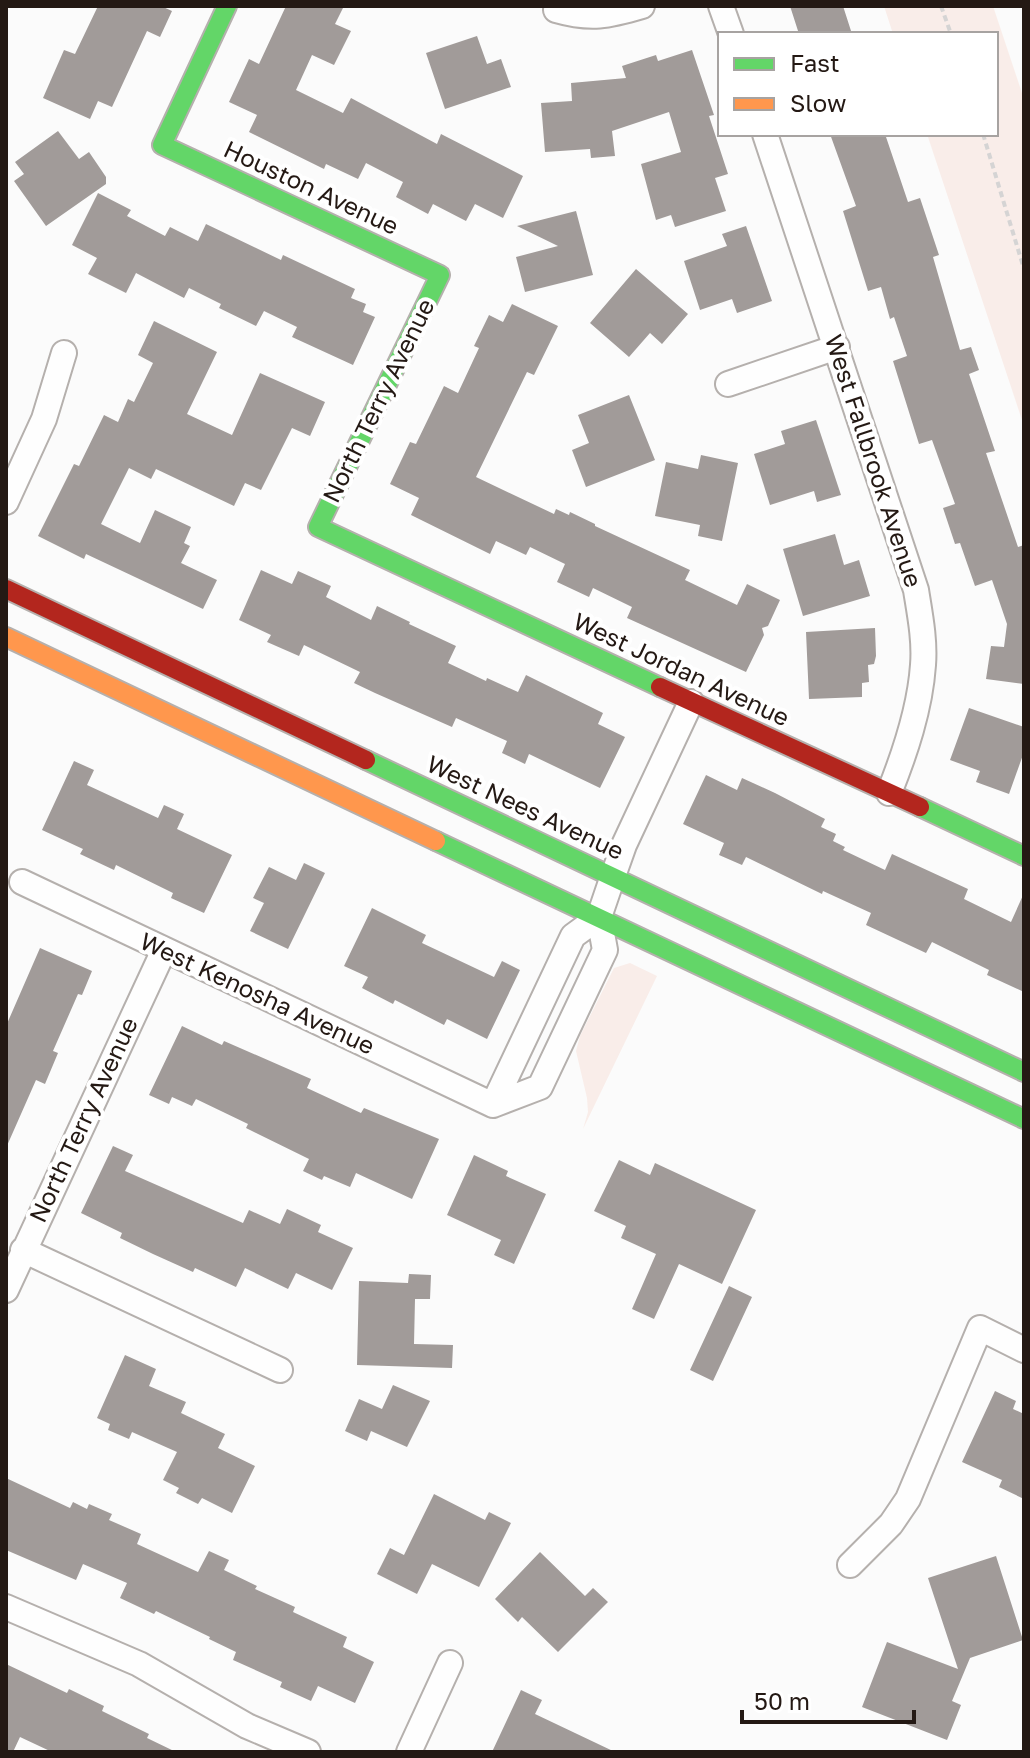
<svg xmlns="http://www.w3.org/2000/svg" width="1030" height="1758" font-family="'Golos Text',sans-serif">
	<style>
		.green { fill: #f9ede9 }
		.building { fill: #a19b99 }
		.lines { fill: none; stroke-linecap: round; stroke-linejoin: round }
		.street-casing { stroke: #b5b0ad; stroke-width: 28 }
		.fast-casing { stroke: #b5b0ad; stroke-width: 22 }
		.slow-casing { stroke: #b5b0ad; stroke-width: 22 }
		.jam-casing { stroke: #b5b0ad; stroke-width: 22 }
		.path { stroke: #d5d4d4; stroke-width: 4; stroke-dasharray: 6 4; stroke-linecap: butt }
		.street { stroke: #fefefe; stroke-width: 24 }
		.fast { stroke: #63d668; stroke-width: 18 }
		.slow { stroke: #ff974d; stroke-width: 18 }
		.jam { stroke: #b3261e; stroke-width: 18 }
		.labels { text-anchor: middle; stroke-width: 8; stroke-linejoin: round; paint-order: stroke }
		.street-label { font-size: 24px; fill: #241914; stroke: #fff }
	</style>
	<rect width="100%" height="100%" fill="#fbfbfb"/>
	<path class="green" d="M884,6H993L1024,99V426L927,134H996V34H893Z
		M630,963L657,976L583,1129L588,1112L587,1098L576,1051L580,1036L614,968Z"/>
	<path class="building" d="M98,6H161L172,11L160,37L147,31L112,107L98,101L90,119L43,98L64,50L75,54Z
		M286,6H344L335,24L351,31L334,65L312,55L296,90L343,113L351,98L437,144L441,134L523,176L503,218L475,204L466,221L433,204L428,214L396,197L403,182L366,163L358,179L326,164L324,169L249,132L257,115L229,102L249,59L259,64Z
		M790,6H843L852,34H799Z
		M477,36L487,64L501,59L511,87L445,109L426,53Z
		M692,50L714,115L709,116L728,174L715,178L726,211L675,227L671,215L656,220L641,164L681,152L669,112L612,131L615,156L591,158L590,149L545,152L541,103L572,101L571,83L626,78L622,66L656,55L658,61Z
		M58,131L79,159L89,152L106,177V184L46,226L14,181L24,174L15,162Z
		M830,134H885L908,202L920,198L939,255L933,257L960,350L971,347L979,370L969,374L995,451L986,453L1018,547L1024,545V684L986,679L991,646L1004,647L1007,624L992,580L975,586L960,543L955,544L943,508L955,504L932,440L919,444L893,361L907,356L894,317L890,319L881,287L868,291L843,211L856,206Z
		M98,193L131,210L127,216L165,236L170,227L198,241L206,224L281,260L283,255L355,289L351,298L366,304L363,312L375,317L353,365L292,337L297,327L264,311L256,326L219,308L221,304L189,288L184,298L136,273L126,293L88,274L97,258L72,245Z
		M576,211L593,275L525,292L516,257L558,246L517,226Z
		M746,226L772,301L737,313L732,299L700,310L684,261L727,246L722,234Z
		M636,269L688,314L662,344L650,333L629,357L590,323Z
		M512,304L558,326L534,375L527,372L476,477L554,514L556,509L569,515L570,512L595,524V526L690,570L685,580L737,605L747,584L780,600L768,626L762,628L764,635L746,672L627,618L632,607L593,588L589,597L557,582L565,564L530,547L526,555L496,541L490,554L411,515L419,498L390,484L410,442L416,444L444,386L458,393L479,348L474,346L489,315L503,322Z
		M154,321L217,352L187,414L232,435L260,373L325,402L310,436L292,428L261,490L245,483L234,506L156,469L151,479L129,468L101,524L140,543L155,510L191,527L184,543L190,546L181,563L217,580L203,609L86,554L84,559L38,536L74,464L79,466L104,415L118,422L128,399L134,402L153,363L138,355Z
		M629,395L655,460L586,487L572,450L589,443L578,415Z
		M816,420L841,495L817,502L814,491L770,505L754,454L785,444L781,431Z
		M701,455L738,463L722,541L698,536L700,525L655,516L666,462L698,469Z
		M835,534L844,565L859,560L870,596L803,616L783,549Z
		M261,570L292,584L298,571L331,586L326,597L371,620L377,606L410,622L409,624L456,646L448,663L486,681L487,678L518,692L526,675L603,713L598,724L625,737L600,788L529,754L525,764L502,753L507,741L456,718L452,727L375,693L354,683L360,672L304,645L299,656L267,642L271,635L239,620Z
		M875,628L876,656L874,664L868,665L869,682L862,683V697L809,699L806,632Z
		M969,708L1024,727V752L1009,794L976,782L980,771L950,760Z
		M74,761L94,770L87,785L158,818L164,805L184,814L177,829L232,855L204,913L171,898L173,893L116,865L114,870L80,854L83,849L42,830Z
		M706,775L737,790L742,778L775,793L825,819L821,827L836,834L833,841L845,847L843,850L885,870L892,854L968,889L964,899L1011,922L1024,893V992L987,975L989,970L932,942L926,953L866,925L871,913L823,891L822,894L746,857L742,865L719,855L724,843L683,824Z
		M304,863L325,873L288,949L250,931L264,903L253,898L269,867L296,880Z
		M372,908L426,935L422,943L494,977L502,961L520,970L487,1039L447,1019L444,1025L395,1000L393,1004L362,988L368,977L344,966Z
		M40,948L92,971L82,995L78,994L53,1051L58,1053L45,1084L36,1080L6,1148V1026Z
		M182,1026L222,1045L224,1041L311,1079L307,1088L361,1113L364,1108L439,1139L412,1199L356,1173L350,1187L324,1176L322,1180L303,1171L309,1159L246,1128L248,1124L196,1099L192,1106L172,1097L169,1104L149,1095Z
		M113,1146L133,1155L125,1171L243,1223L249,1210L280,1224L287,1209L321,1225L318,1232L353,1248L332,1290L296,1273L288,1289L245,1268L236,1287L195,1268L193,1272L153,1254L120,1238L122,1233L81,1213Z
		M474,1155L508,1171L506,1176L546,1194L514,1264L494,1255L501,1240L447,1215Z
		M619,1160L650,1175L655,1163L756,1210L722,1284L679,1264L654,1319L632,1309L656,1254L621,1238L626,1226L594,1211Z
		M409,1274L431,1275L430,1299H415L414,1344L453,1345L452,1368L357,1365L359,1281L408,1283Z
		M729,1286L752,1297L713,1381L690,1370Z
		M125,1355L156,1369L149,1386L186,1402L181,1413L225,1434L218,1448L255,1466L232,1513L202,1498L198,1504L176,1493L179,1488L163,1480L177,1452L132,1432L129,1439L108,1430L110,1424L97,1418Z
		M393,1385L430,1401L407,1447L371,1431L367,1441L345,1431L359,1399L382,1409Z
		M995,1391L1016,1401L1013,1409L1024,1414V1499L999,1487L1002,1480L962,1462Z
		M6,1478L70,1508L73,1502L87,1509L89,1504L112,1514L109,1520L141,1534L137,1544L198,1572L209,1551L229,1560L224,1570L257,1586L255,1589L295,1607L293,1612L347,1637L343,1647L374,1662L355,1703L318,1686L311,1701L280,1687L282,1682L233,1660L236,1652L209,1639L210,1637L156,1611L154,1614L120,1598L127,1583L83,1564L76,1580L6,1550Z
		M434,1494L485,1520L489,1512L511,1523L479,1587L432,1564L417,1594L377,1574L390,1548L404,1555Z
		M540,1552L585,1596L593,1588L608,1602L558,1652L522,1617L518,1622L495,1599Z
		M996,1556L1023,1640L970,1658L952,1701L961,1705L947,1740L862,1707L887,1642L958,1669L928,1578Z
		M6,1664L67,1693L69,1689L104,1706L102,1711L149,1734L147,1738L176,1752H52L20,1737L13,1752H6Z
		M521,1690L542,1700L535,1714L615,1752H492Z"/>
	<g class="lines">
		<defs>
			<path id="street" d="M721,6L731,34
				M556,10C591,20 608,16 642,6
				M765,134L916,590C920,615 925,640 923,665C920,709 905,753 889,793
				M728,384L837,347
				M6,502L44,419L64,353
				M22,882L493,1105
				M493,1105L540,1087L605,950L599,917L613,876L624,845L691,702
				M493,1105L573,936L599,917
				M23,1250L280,1370
				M6,1290L164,950
				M850,1565L891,1524L908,1499L980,1328L1024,1350
				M6,1607L139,1664L247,1726L308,1752
				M409,1752L450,1663"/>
			<path id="fast" d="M227,6L162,145L440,275L318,527L660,687
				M366,760L1024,1072
				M920,807L1024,856
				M436,841L1024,1119"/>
			<path id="slow" d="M6,637L436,841"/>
			<path id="jam" d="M6,589L366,760
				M660,687L920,807"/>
		</defs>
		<use href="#street" class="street-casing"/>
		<use href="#fast" class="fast-casing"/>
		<use href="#slow" class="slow-casing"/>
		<use href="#jam" class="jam-casing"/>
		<path class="path" d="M941,6L951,34
			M983,134L1024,269"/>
		<use href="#street" class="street"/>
		<use href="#fast" class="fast"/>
		<use href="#slow" class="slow"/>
		<use href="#jam" class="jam"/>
	</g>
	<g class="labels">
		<g class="street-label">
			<text transform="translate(311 188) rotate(25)" y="8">Houston Avenue</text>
			<text transform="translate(379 401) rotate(-64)" y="8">North Terry Avenue</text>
			<text transform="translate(873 461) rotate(72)" y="8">West Fallbrook Avenue</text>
			<text transform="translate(681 670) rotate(25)" y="8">West Jordan Avenue</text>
			<text transform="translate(525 808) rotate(25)" y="8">West Nees Avenue</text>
			<text transform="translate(257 994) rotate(25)" y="8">West Kenosha Avenue</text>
			<text transform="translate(84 1120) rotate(-65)" y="8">North Terry Avenue</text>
		</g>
	</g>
	<rect width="1030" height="1758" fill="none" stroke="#241914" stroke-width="16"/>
	<rect x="718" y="32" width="280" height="104" fill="#ffffff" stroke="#a7a3a1" stroke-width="2"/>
	<rect x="734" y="58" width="40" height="12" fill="#63d668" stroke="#a7a3a1" stroke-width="2"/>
	<text x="790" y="72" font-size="24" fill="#241914">Fast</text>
	<rect x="734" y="98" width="40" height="12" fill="#ff974d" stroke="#a7a3a1" stroke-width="2"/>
	<text x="790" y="112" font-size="24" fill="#241914">Slow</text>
	<path d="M742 1710v12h172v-12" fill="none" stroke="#241914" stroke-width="4"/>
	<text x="754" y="1710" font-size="24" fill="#241914" stroke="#ffffff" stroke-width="6" paint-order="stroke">50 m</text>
</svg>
